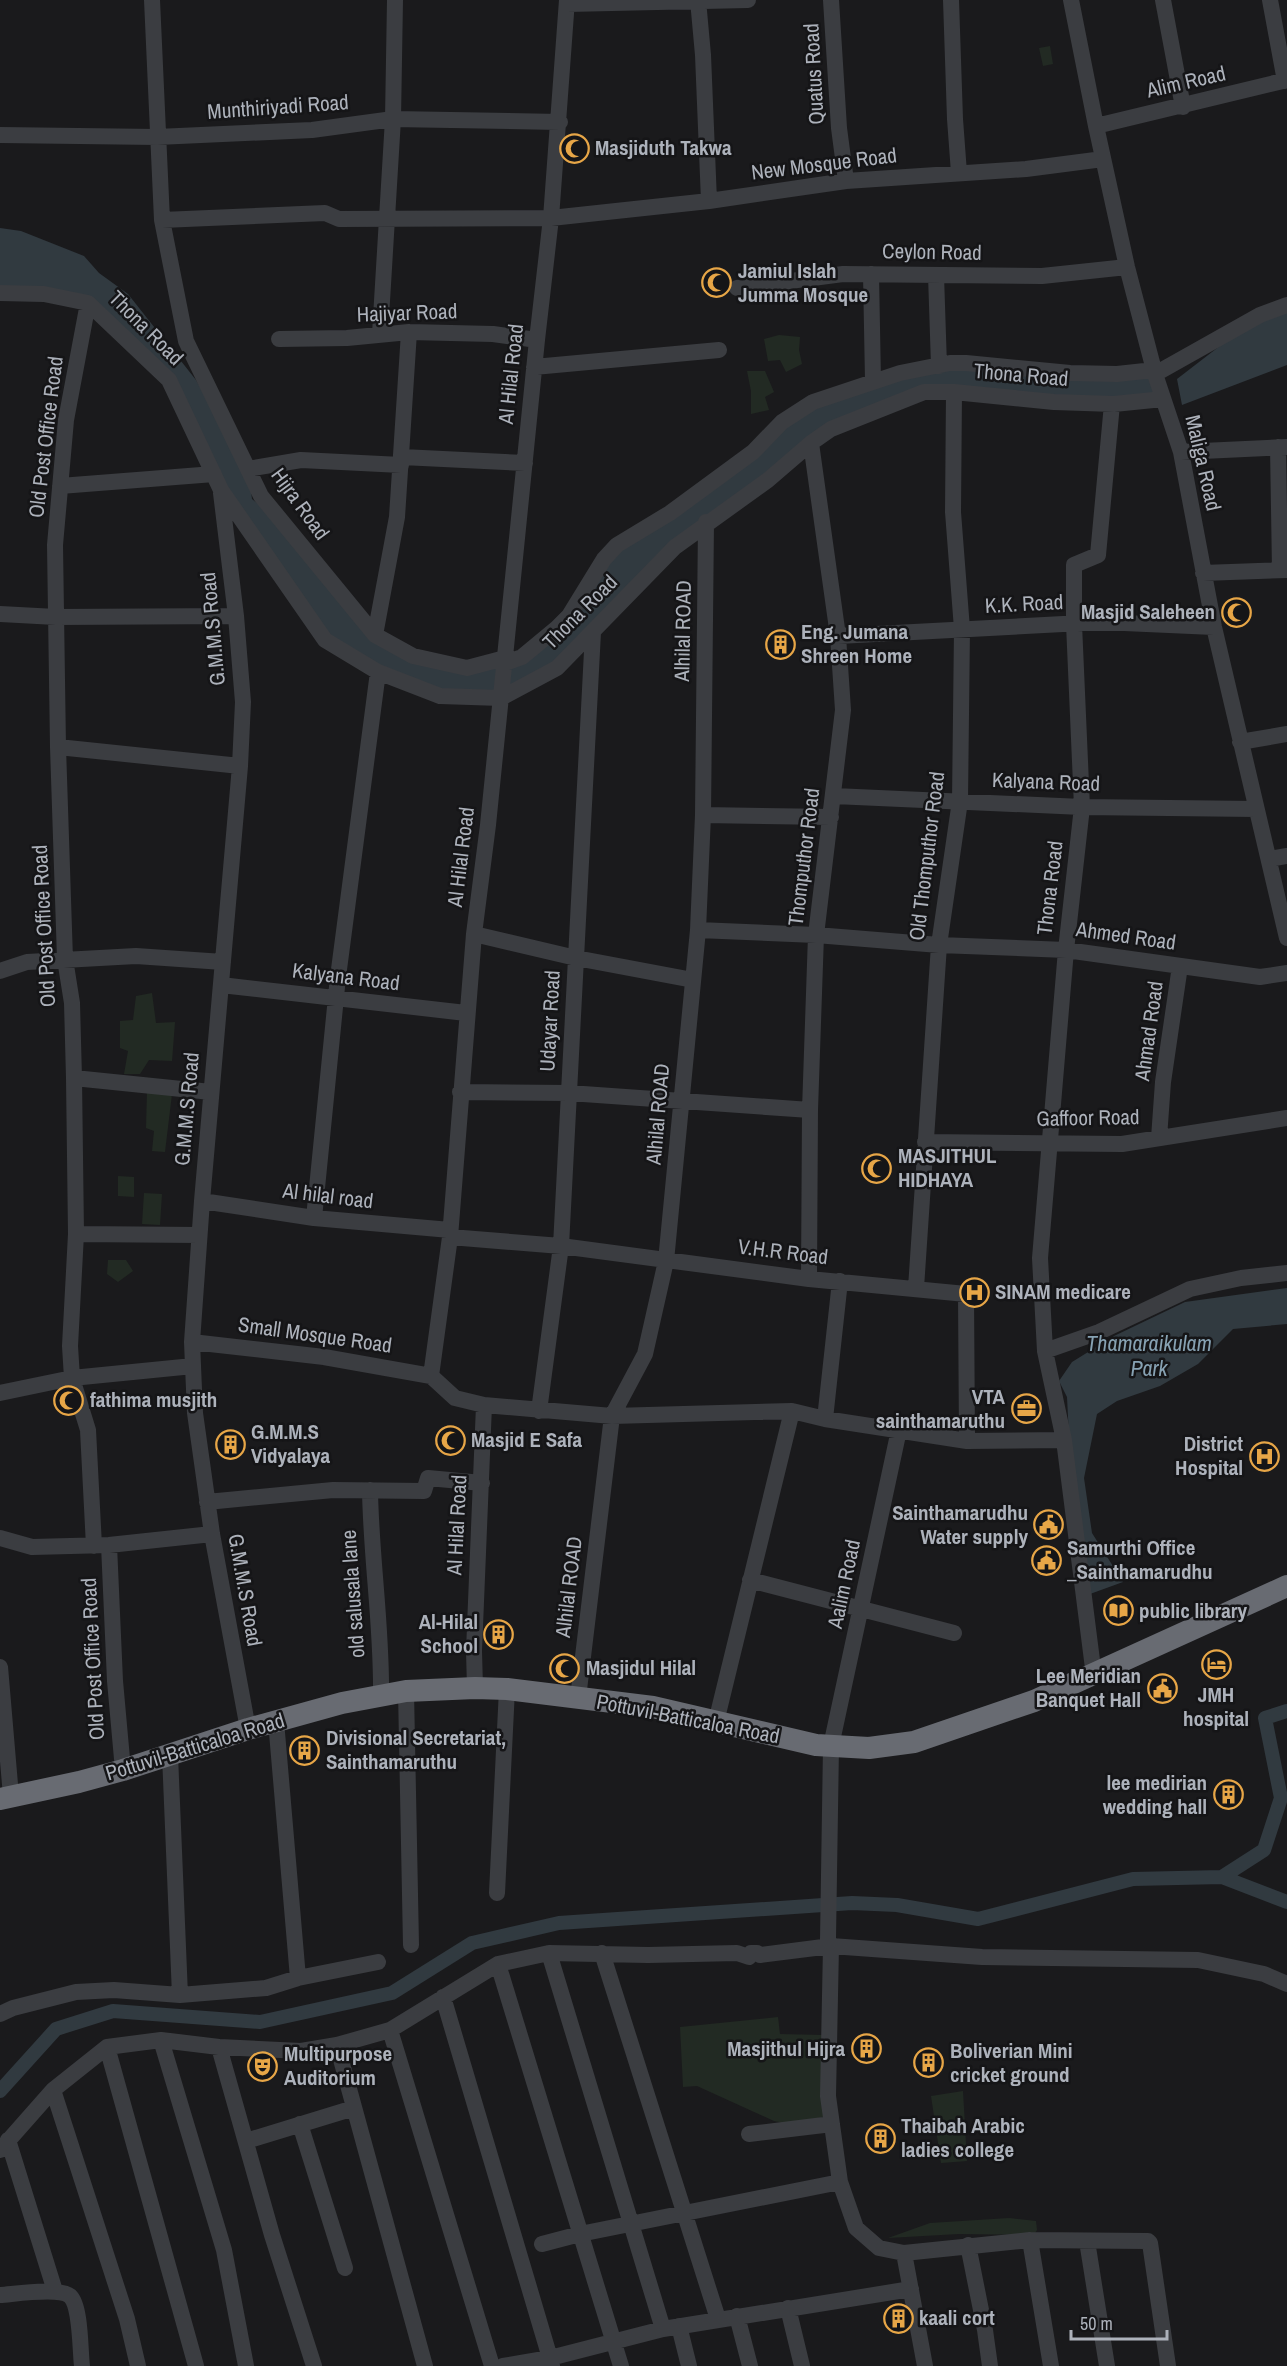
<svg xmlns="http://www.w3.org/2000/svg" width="1287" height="2366" font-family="'Archivo Narrow',sans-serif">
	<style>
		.green { fill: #222a23 }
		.water { fill: #313a40 }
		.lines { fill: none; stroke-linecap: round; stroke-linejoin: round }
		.canal { stroke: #313a40; stroke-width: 14 }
		.minor { stroke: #3b3d41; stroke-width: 16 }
		.highway { stroke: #686b72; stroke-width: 22 }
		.labels { text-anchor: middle; stroke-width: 5; stroke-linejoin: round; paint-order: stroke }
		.street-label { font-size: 21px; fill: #adb2bb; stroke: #151517 }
		.poi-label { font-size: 21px; font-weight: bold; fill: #adb2bb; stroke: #151517; text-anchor: start }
		.water-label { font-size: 22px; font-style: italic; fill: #87a2b3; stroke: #151517 }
	</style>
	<rect width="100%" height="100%" fill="#1a1a1c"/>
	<path class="green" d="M1050,46L1053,64L1043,66L1039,48Z
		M779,335L800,337L799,350L802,364L786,372L780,360L768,361L764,339Z
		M747,371H765L774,392L765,397L769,410L751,414V391Z
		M152,993L156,1023L175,1022L172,1061L149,1060L140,1074H124L128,1051L120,1048V1021L133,1020L136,996Z
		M147,1091L172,1094L165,1152L152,1151L154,1131L146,1128Z
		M118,1176L134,1177V1197L118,1196Z
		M144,1193L162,1194L160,1225L142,1224Z
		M108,1260H126L133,1271L118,1282L107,1274Z
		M778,2017L780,2034L823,2035V2117L789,2124L774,2121L697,2086L683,2087L680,2027Z
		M963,2091L967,2161L941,2163L931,2096Z
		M1009,2218L1036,2221L1037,2230L1034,2235L959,2234L888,2238L930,2223Z"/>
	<path class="water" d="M0,228L21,231L84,256L99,273L128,294L196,380L248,469L252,499L287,527L375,635L467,668L522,657L568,619L604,559L786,420L918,370L1153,373L1163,399L922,392L829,430L702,526L557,668L495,698L445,696L329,642L221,490L180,392L88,303L0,293Z
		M1287,308V365L1182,405L1177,379L1260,315Z
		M1287,1288V1324L1233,1329L1198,1364L1160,1386L1117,1401L1097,1414L1084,1478L1092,1533L1123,1582L1090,1594L1070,1456L1067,1397L1059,1381L1072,1362L1114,1336L1185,1302Z"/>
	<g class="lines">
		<path class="canal" d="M1222,1877L1264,1850L1281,1798L1265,1718L1287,1711
			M0,2091L56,2029L113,2011L260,2022L392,1993L472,1943L559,1923L852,1903L897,1905L978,1919L1133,1879L1222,1877L1287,1902"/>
		<path class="minor" d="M152,0L162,220L186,341L261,496L375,635L413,656L467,668L505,658
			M698,0L703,55L709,201
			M831,0L839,128L846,181
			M951,0L955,119L959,173
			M1071,0L1096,126L1127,267L1155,374L1181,452L1214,627L1287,938
			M1163,0L1183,107
			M1270,0L1285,81
			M567,4L748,0
			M1096,126L1287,80
			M0,135L157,137L312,130L393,119L560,122
			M162,220L325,213L339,219L551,218L709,201L846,181L1026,169L1103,159
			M871,274L873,381
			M936,275L939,366
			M737,288L843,274L1042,276L1127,267
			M0,293L44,294L88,303L169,380L221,490L325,640L378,672L440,696L501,698L557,668L675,547L768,480L811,443L831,429L924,392H954L1054,402L1114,404L1163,399
			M88,303L66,420L55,545L58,747L65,959L72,1003L74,1078L76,1234L70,1346L72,1378L88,1430L94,1546
			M380,334L393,119L395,0
			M279,339L347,338L409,332L493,334L537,340
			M534,367L719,350
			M1155,374L1260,315L1287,305
			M1278,447L1280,570
			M1181,452L1287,447
			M402,457L525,463
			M248,469L301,460L401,465
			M60,486L214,474
			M221,493L236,616L243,702L240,766L202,1201L192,1342L195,1413L212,1534L248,1729
			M1203,573L1287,570
			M0,614L56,617L236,616
			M375,635L397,517L409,332
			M838,636L1082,623H1124L1214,627
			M505,663L522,657L557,628L569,616L604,559L617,545L670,513L753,452L782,422L813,402L900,373L950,363H966L1070,373L1117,374L1154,370
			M1240,742L1287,734
			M58,747L240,766
			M834,796L1082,807L1256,809
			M703,815L831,817
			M1269,859L1287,856
			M698,930L816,935L939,945L1066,950L1260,977L1287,973
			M474,934L576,958L693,980
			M0,971L27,962L136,956L223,962
			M221,985L466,1013
			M74,1078L211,1092
			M460,1092L569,1093L810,1110
			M1159,1138L1163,1082L1180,966
			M925,1142L1122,1144L1287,1118
			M202,1201L314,1218L450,1230
			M314,1218L338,977L378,672
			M76,1234L199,1235
			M450,1237L561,1246L809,1279L966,1294L967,1441
			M809,1279L810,1110L816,935L843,710L838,636L811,443
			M916,1288L939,945L960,801L962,629L953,512L954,392
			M192,1342L324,1357L431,1376
			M1045,1351L1099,1332L1190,1289L1241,1278L1287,1273
			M0,1393L72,1378L193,1366
			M484,1405L612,1416L792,1411L825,1419L967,1441L1064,1440
			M539,1411L561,1246L593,632
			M825,1419L840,1281
			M899,1430L831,1746L828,1939L831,1946L828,2096L840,2182L856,2228L879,2248L904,2253L1030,2240L1148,2241L1150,2243L1168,2366
			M370,1490C371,1559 382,1626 381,1695
			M207,1502L333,1490L424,1491L428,1478L482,1483
			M0,1538L32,1547L109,1545L212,1534
			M109,1545L115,1681L123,1770
			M750,1580L954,1633
			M0,1667L11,1796
			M1094,1676L1064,1440L1045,1351L1040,1258L1066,950L1082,807L1074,624V565L1098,555L1112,404
			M475,1688L474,1651L484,1405L455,1398L431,1376L450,1237L474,934L488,825L537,340L551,218L567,0
			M406,1691L411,1945
			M578,1698L612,1416L645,1354L666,1261L698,930L703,815L706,522
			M276,1721L298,1978
			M716,1722L792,1411
			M170,1755L180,1995
			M497,1893L507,1689
			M549,1953L663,2329
			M602,1953L718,2319
			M498,1964L621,2366
			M443,1997L550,2358L663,2329L911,2289
			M0,2014L13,2008L76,1992L114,1990L180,1995L266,1988L298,1978L378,1962
			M390,2030L492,2366
			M161,2040L224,2250L246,2366
			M337,2045L425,2366
			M107,2047L196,2366
			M219,2047L272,2235L314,2366
			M53,2090L127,2319L138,2366
			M300,2124L345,2268
			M749,2134L832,2124
			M8,2140L55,2291
			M246,2141L354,2108
			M0,2150L53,2090L107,2047L161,2040L219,2047L301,2051L337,2045L390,2030L498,1964L549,1953L648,1955L737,1953L749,1957L751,1953H757L760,1955L831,1946L982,1957L1198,1960L1264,1974L1287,1984
			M1030,2240L1051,2366
			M1087,2241L1107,2366
			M542,2244L580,2234L840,2182
			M968,2245L985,2330L990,2366
			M904,2253L925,2366
			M0,2295C15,2294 59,2287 70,2296C81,2306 80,2351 82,2366
			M788,2308L802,2366
			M737,2316L750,2366
			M679,2326L689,2366
			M503,2366L550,2358L552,2366"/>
		<path class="highway" d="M0,1799L79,1782L123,1770L248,1729L342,1703L406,1691L475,1688L507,1689L653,1707L816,1745L869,1748L914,1742L1034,1701L1287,1586"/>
	</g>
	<defs>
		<symbol id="mosque-ring" viewBox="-11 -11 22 22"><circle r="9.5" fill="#151517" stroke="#e7a647" stroke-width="1.5"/><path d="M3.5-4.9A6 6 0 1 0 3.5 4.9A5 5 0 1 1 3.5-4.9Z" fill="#e7a647"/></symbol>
		<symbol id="building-ring" viewBox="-11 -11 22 22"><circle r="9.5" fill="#151517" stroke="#e7a647" stroke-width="1.5"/><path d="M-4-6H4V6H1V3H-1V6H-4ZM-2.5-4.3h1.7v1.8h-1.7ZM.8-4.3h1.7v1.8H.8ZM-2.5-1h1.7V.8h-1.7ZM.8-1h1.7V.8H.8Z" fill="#e7a647"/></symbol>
		<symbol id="hospital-ring" viewBox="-11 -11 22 22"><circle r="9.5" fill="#151517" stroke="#e7a647" stroke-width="1.5"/><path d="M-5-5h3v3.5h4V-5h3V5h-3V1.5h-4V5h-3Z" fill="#e7a647"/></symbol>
		<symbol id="office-ring" viewBox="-11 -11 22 22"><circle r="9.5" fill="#151517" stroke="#e7a647" stroke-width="1.5"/><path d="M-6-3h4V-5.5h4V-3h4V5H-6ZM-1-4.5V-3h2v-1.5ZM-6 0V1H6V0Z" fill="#e7a647"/></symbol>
		<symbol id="civic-ring" viewBox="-11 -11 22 22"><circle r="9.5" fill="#151517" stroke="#e7a647" stroke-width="1.5"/><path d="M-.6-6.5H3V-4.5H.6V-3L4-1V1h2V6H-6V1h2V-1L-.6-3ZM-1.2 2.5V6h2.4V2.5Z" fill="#e7a647"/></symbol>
		<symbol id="library-ring" viewBox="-11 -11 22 22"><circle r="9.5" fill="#151517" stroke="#e7a647" stroke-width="1.5"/><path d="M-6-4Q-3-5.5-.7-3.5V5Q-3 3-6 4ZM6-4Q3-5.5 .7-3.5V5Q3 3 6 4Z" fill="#e7a647"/></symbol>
		<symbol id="hotel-ring" viewBox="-11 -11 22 22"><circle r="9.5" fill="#151517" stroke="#e7a647" stroke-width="1.5"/><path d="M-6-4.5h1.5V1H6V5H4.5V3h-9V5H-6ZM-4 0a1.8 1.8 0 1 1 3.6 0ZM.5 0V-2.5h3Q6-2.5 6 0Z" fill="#e7a647"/></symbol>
		<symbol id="theatre-ring" viewBox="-11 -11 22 22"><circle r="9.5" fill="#151517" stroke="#e7a647" stroke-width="1.5"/><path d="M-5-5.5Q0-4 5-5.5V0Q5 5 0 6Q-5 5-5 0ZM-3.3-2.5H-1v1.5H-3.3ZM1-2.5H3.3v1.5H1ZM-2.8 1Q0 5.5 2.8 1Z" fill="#e7a647"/></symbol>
	</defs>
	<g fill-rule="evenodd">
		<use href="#mosque-ring" x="558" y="132" width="33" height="33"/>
		<use href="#mosque-ring" x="700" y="266" width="33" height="33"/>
		<use href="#mosque-ring" x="1220" y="596" width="33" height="33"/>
		<use href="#building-ring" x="764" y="628" width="33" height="33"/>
		<use href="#mosque-ring" x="860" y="1152" width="33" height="33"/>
		<use href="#hospital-ring" x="958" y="1276" width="33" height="33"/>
		<use href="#mosque-ring" x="52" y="1384" width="33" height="33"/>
		<use href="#office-ring" x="1010" y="1392" width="33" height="33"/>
		<use href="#mosque-ring" x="434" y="1424" width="33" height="33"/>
		<use href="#building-ring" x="214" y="1428" width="33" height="33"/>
		<use href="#hospital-ring" x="1248" y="1440" width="33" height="33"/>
		<use href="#civic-ring" x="1032" y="1508" width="33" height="33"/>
		<use href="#civic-ring" x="1030" y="1544" width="33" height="33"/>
		<use href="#library-ring" x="1102" y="1594" width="33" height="33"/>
		<use href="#building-ring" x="482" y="1618" width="33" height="33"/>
		<use href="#hotel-ring" x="1200" y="1648" width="33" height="33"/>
		<use href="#mosque-ring" x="548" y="1652" width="33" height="33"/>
		<use href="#civic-ring" x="1146" y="1672" width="33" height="33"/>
		<use href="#building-ring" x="288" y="1734" width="33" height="33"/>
		<use href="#building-ring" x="1212" y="1778" width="33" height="33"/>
		<use href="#building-ring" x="850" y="2032" width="33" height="33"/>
		<use href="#building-ring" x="912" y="2046" width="33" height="33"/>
		<use href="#theatre-ring" x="246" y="2050" width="33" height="33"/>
		<use href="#building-ring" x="864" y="2122" width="33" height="33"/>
		<use href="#building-ring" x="882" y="2302" width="33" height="33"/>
	</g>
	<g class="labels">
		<g class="street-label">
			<text transform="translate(814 74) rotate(-93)" y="7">Quatus Road</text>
			<text transform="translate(1186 82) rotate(-13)" y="7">Alim Road</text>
			<text transform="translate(278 107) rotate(-4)" y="7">Munthiriyadi Road</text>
			<text transform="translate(824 164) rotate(-7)" y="7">New Mosque Road</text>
			<text transform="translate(932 252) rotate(1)" y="7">Ceylon Road</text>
			<text transform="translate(407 313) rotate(-2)" y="7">Hajiyar Road</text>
			<text transform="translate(146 328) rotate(45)" y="7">Thona Road</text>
			<text transform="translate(511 374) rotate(-84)" y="7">Al Hilal Road</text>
			<text transform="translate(1021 375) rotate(5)" y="7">Thona Road</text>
			<text transform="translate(46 437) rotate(-83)" y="7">Old Post Office Road</text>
			<text transform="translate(1203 463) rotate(77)" y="7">Maliga Road</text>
			<text transform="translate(300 504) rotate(54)" y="7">Hijra Road</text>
			<text transform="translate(1024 604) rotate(-3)" y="7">K.K. Road</text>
			<text transform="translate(580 612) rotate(-45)" y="7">Thona Road</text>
			<text transform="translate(213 629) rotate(-95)" y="7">G.M.M.S Road</text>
			<text transform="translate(683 631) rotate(-89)" y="7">Alhilal ROAD</text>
			<text transform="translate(1046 782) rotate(2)" y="7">Kalyana Road</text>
			<text transform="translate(927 856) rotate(-83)" y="7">Old Thomputhor Road</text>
			<text transform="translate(461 857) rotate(-83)" y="7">Al Hilal Road</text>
			<text transform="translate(804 857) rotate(-83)" y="7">Thomputhor Road</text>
			<text transform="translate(1050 888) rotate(-83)" y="7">Thona Road</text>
			<text transform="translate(44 926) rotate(-93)" y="7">Old Post Office Road</text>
			<text transform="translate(1126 936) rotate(8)" y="7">Ahmed Road</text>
			<text transform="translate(346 977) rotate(7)" y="7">Kalyana Road</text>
			<text transform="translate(550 1021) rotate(-87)" y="7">Udayar Road</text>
			<text transform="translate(1149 1031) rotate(-82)" y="7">Ahmad Road</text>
			<text transform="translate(187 1109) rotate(-85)" y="7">G.M.M.S Road</text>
			<text transform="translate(658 1114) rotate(-85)" y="7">Alhilal ROAD</text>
			<text transform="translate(1088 1118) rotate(-1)" y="7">Gaffoor Road</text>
			<text transform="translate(328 1196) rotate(7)" y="7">Al hilal road</text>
			<text transform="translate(783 1252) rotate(7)" y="7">V.H.R Road</text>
			<text transform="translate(315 1335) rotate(8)" y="7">Small Mosque Road</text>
			<text transform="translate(457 1525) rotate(-87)" y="7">Al Hilal Road</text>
			<text transform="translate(844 1584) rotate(-78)" y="7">Aalim Road</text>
			<text transform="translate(569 1587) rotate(-83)" y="7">Alhilal ROAD</text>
			<text transform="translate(245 1590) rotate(80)" y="7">G.M.M.S Road</text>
			<text transform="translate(353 1594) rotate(-94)" y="7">old salusala lane</text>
			<text transform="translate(93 1659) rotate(-93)" y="7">Old Post Office Road</text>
			<text transform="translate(688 1719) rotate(11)" y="7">Pottuvil-Batticaloa Road</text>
			<text transform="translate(195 1747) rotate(-17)" y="7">Pottuvil-Batticaloa Road</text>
		</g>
		<g class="poi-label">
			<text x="595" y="155">Masjiduth Takwa</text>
			<text x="738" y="278">Jamiul Islah<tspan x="738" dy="24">Jumma Mosque</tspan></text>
			<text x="1215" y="619" text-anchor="end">Masjid Saleheen</text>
			<text x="801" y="639">Eng. Jumana<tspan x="801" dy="24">Shreen Home</tspan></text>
			<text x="898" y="1163">MASJITHUL<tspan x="898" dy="24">HIDHAYA</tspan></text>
			<text x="995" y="1299">SINAM medicare</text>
			<text x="1005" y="1404" text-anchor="end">VTA<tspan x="1005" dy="24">sainthamaruthu</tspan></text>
			<text x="90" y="1407">fathima musjith</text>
			<text x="251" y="1439">G.M.M.S<tspan x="251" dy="24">Vidyalaya</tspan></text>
			<text x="471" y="1447">Masjid E Safa</text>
			<text x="1243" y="1451" text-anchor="end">District<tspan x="1243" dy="24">Hospital</tspan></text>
			<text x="1028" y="1520" text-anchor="end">Sainthamarudhu<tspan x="1028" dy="24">Water supply</tspan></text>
			<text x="1067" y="1555">Samurthi Office<tspan x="1067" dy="24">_Sainthamarudhu</tspan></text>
			<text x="1139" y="1618">public library</text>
			<text x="478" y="1629" text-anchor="end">Al-Hilal<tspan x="478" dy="24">School</tspan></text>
			<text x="586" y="1675">Masjidul Hilal</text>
			<text x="1141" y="1683" text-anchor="end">Lee Meridian<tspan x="1141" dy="24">Banquet Hall</tspan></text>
			<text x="1216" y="1702" text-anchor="middle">JMH<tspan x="1216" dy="24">hospital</tspan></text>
			<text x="326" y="1745">Divisional Secretariat,<tspan x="326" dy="24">Sainthamaruthu</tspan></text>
			<text x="1207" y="1790" text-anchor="end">lee medirian<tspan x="1207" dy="24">wedding hall</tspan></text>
			<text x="845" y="2056" text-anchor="end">Masjithul Hijra</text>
			<text x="950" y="2058">Boliverian Mini<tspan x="950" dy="24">cricket ground</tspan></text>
			<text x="284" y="2061">Multipurpose<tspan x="284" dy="24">Auditorium</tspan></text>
			<text x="901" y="2133">Thaibah Arabic<tspan x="901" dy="24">ladies college</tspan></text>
			<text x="919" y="2325">kaali cort</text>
		</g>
		<g class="water-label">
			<text x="1149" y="1351">Thamaraikulam<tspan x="1149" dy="25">Park</tspan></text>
		</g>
	</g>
	<path d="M1071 2330v9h96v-9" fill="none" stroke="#adb2bb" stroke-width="3"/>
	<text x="1080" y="2330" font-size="18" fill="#adb2bb" stroke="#151517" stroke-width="4.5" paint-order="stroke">50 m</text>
</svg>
